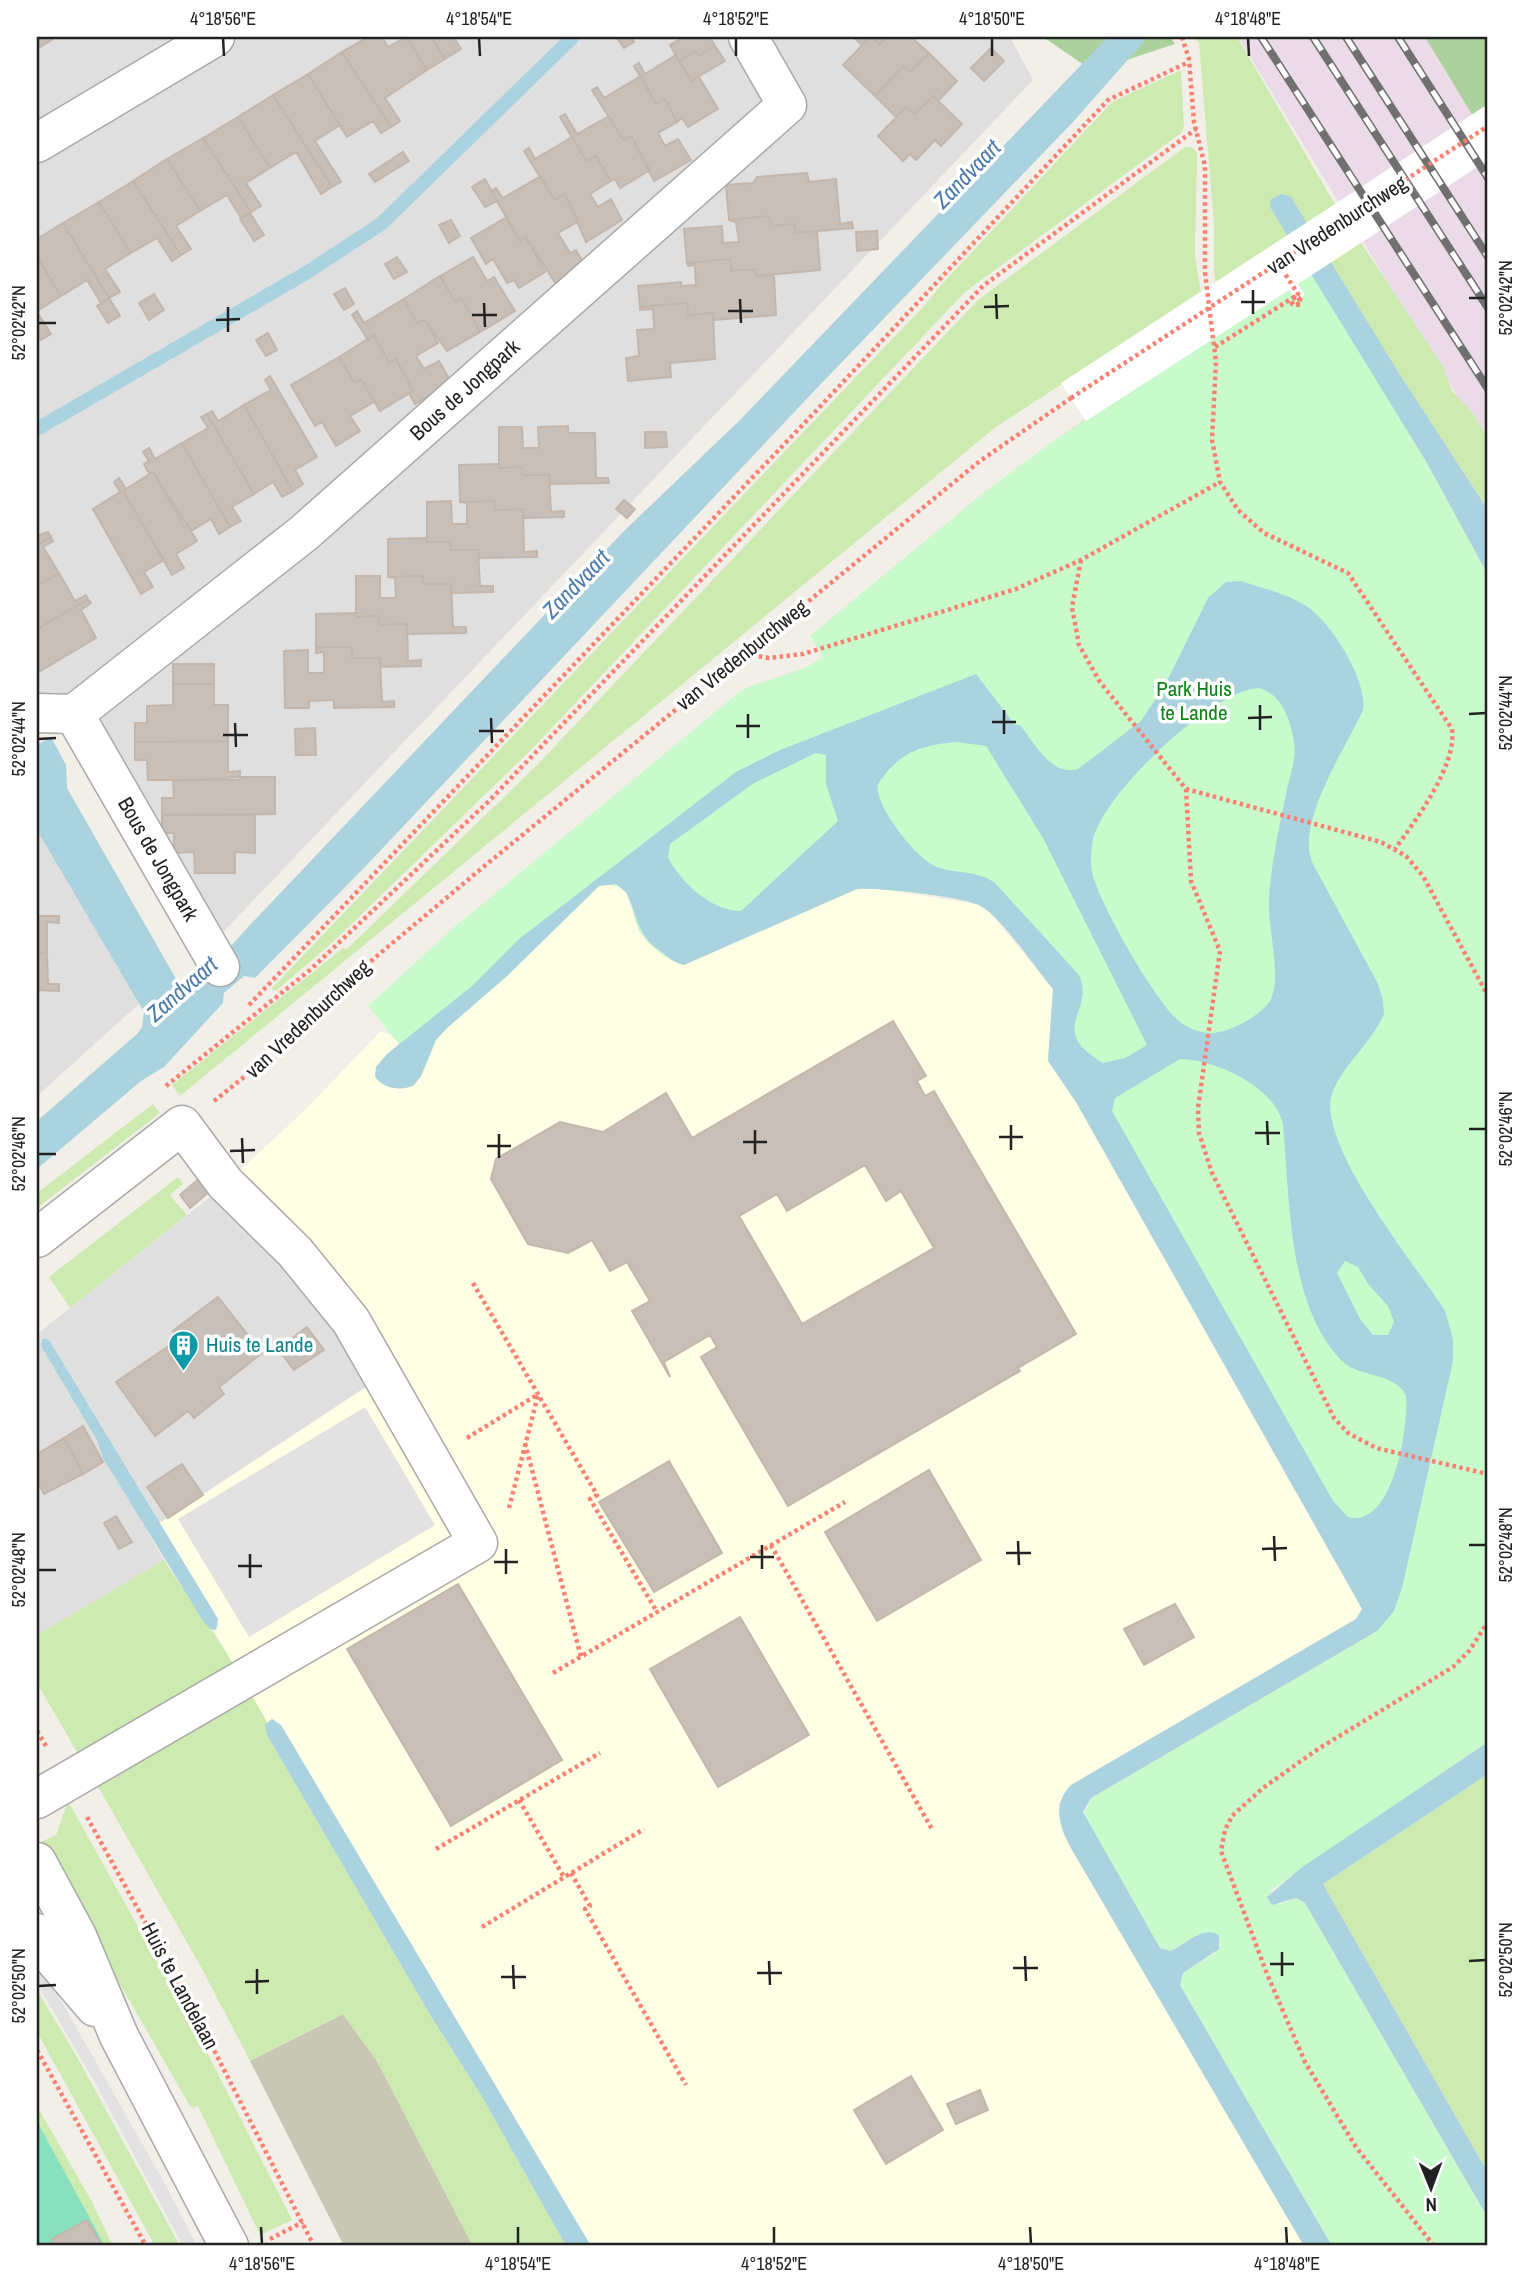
<svg xmlns="http://www.w3.org/2000/svg" width="1525" height="2283" font-family="'Archivo Narrow',sans-serif">
	<style>
		.residential { fill: #e0dfdf }
		.industrial { fill: #ebdbe8 }
		.education { fill: #ffffe5 }
		.construction { fill: #c7c7b4 }
		.grass { fill: #cdebb0 }
		.forest { fill: #add19e }
		.park { fill: #c8facc }
		.pitch { fill: #88e0be }
		.parking { fill: #e2e2e2 }
		.water { fill: #aad3df; fill-rule: evenodd }
		.pier { fill: #fff }
		.lines { fill: none; stroke-linecap: round; stroke-linejoin: round }
		.stream { stroke: #aad3df; stroke-width: 14 }
		.building { fill: #c7bfb8; stroke: #c4b6ab; stroke-width: 2; fill-rule: evenodd }
		.minor-casing { stroke: #a9a9a9; stroke-width: 41 }
		.path { stroke: #fa8072; stroke-width: 4.5; stroke-dasharray: 3.5 3.5; stroke-linecap: butt }
		.minor { stroke: #fff; stroke-width: 38 }
		.rail-casing { stroke: #707070; stroke-width: 8 }
		.rail { stroke: #fff; stroke-width: 5; stroke-dasharray: 16; stroke-linecap: butt }
		.path-bridge { stroke: #fa8072; stroke-width: 4.5; stroke-dasharray: 3.5 3.5; stroke-linecap: butt }
		.ticks { fill: none; stroke: #222; stroke-width: 2.5 }
		.labels { text-anchor: middle; stroke-width: 7; stroke-linejoin: round; paint-order: stroke }
		.street-label { font-size: 21px; fill: #222; stroke: #fff }
		.park-label { font-size: 21px; fill: #0c8416; stroke: #fff }
		.culture-label { font-size: 21px; fill: #0d838f; stroke: #fff; text-anchor: start }
		.water-label { font-size: 23px; font-style: italic; fill: #4a7aab; stroke: #fff }
		.neatline { fill: none; stroke: #222; stroke-width: 2.5 }
		.ticks-label { font-size: 18px; text-anchor: middle; fill: #222 }
	</style>
	<rect width="100%" height="100%" fill="#f2efe9"/>
	<path class="residential" d="M37,37H1010L1033,80L211,945L77,710L37,709Z
		M37,816L150,994L37,1096Z
		M214,1194L332,1311L366,1387L147,1531L164,1560L37,1635V1334Z"/>
	<path class="industrial" d="M1238,37H1425L1488,141V447Z"/>
	<path class="education" d="M616,884L626,892L639,931L647,942L857,889H881L976,904L990,913L1053,989L1048,1061L1076,1102L1362,1605V1613L1356,1619L1071,1785L1059,1804L1062,1832L1072,1850L1304,2246H591L272,1719L267,1722L214,1631L219,1625L218,1619L160,1523L366,1387L332,1311L219,1189L301,1114L381,1031L393,1036L399,1044L387,1054L381,1083L401,1089L413,1086L421,1076L436,1040L446,1029L507,976L599,886Z"/>
	<path class="construction" d="M343,2014L377,2061L473,2246H344L250,2061Z"/>
	<path class="grass" d="M1194,37H1237L1330,196L1444,368L1452,391L1472,412L1488,438V510L1397,370L1284,227L1488,575L1219,305L1214,271V225L1199,43Z
		M1181,70L1184,127L1181,133L965,292L532,749L333,942L276,991L271,989L922,308L943,283L1112,102Z
		M1185,147H1192L1197,154L1195,256L1210,348L810,636L986,491L1088,417L1065,382L996,427L180,1096L172,1085L343,948L347,949L537,765L978,300Z
		M153,1104L160,1113L37,1208V1193Z
		M178,1177L183,1184L170,1195L187,1215L70,1308L49,1277Z
		M164,1560C187,1597 214,1630 235,1667L81,1759L37,1683V1635Z
		M251,1694L267,1722V1735L432,2018L481,2095L566,2246H473L377,2061L343,2014L250,2061L201,1967L97,1785Z
		M1488,1774V2173L1323,1884Z
		M68,1801L195,2029L292,2220L260,2235L198,2106L191,2108L61,1881L41,1842L56,1835Z
		M37,1990L77,2057L180,2246H155L37,2032Z
		M37,2106L91,2200L113,2246H105L37,2121Z"/>
	<path class="forest" d="M1043,37H1170L1175,44L1093,71Z
		M1425,37H1488V109L1474,118Z"/>
	<path class="park" d="M1313,273L1427,463L1488,575V1742L1271,1890L1279,1905L1296,1898L1305,1903L1488,2218V2246H1332L1180,1985L1183,1973L1215,1953L1221,1943L1200,1934L1170,1951L1160,1948L1084,1815L1091,1798L1377,1631L1356,1619L1362,1613L1361,1602L1076,1102L1048,1061L1053,989C1036,969 1002,918 981,906C966,897 876,887 857,889L684,965C670,962 647,945 640,932C628,909 636,879 599,886L507,976L446,1029L436,1040L421,1076L407,1088L386,1086L376,1079V1067L399,1044L368,1006L452,929L743,689L807,667L823,657L810,636L986,491L1049,444Z"/>
	<path class="pitch" d="M37,2121L105,2246H37Z"/>
	<path class="parking" d="M365,1407L435,1525L249,1637L178,1519Z
		M37,1958L165,2184L197,2246H183L97,2086L37,1983Z"/>
	<path class="water" d="M1108,37H1148L1072,123L817,388L363,869L255,978L244,976L224,993L223,1003L164,1067L141,1081L37,1169V1121L137,1034L142,1027L144,1012L37,830V745L51,737L66,765L67,788L179,984L191,988L232,960L231,946L248,927L625,530L740,420Z
		M1282,194L1291,197L1397,370L1488,510V575L1427,463L1270,207L1271,199Z
		M1241,581C1262,588 1284,593 1303,604C1329,618 1368,680 1363,710C1346,748 1294,824 1313,864L1377,982L1383,1000L1384,1014C1372,1042 1345,1063 1333,1091C1312,1140 1417,1266 1445,1311L1453,1339V1361L1402,1588L1394,1611L1377,1631L1091,1798L1083,1812L1160,1948L1170,1951C1185,1946 1202,1925 1219,1935V1949L1183,1973L1180,1985L1332,2246H1304L1072,1850C1060,1827 1051,1806 1071,1785L1356,1619L1362,1609L1076,1102L1048,1061L1053,989C1036,969 1002,918 981,906C966,897 876,887 857,889L684,965C676,963 670,959 664,954C635,934 640,921 626,892L616,884L599,886L507,976L446,1029L436,1040L421,1076L413,1086C399,1091 383,1089 375,1076L376,1067L387,1054L472,986L519,939L736,772L780,750L976,674L1015,725H1020C1034,742 1051,777 1078,769L1141,721L1166,683L1208,598L1226,582ZM1259,688C1282,694 1291,721 1294,742C1297,759 1289,778 1286,794C1279,829 1271,864 1269,899C1267,926 1282,975 1271,999C1263,1015 1226,1035 1208,1033C1198,1032 1187,1028 1179,1021C1155,1001 1102,908 1093,876C1090,867 1091,855 1092,845C1096,799 1213,689 1259,688ZM957,742L986,746L1043,838L1147,1045L1125,1058L1103,1063C1045,1028 1096,1013 1079,975L995,883C977,870 956,874 937,867C917,860 873,804 878,784C899,752 921,745 957,742ZM816,753L826,755V784L838,821L741,911C711,911 680,882 668,857L670,844L754,783ZM1180,1059C1215,1059 1277,1088 1283,1125C1290,1198 1287,1305 1342,1361C1359,1378 1396,1372 1406,1396C1409,1425 1393,1530 1348,1517L1333,1501L1112,1111L1115,1098ZM1345,1261L1358,1267L1368,1284L1388,1306L1394,1322L1388,1335H1373L1360,1319L1337,1273Z
		M43,1338L49,1340L218,1619L216,1630L210,1629L203,1621L103,1458L97,1440L41,1346Z
		M272,1719L281,1725L591,2246H566L481,2095L432,2018L267,1735L265,1725Z
		M1488,1742V1774L1323,1884L1488,2173V2218L1305,1903L1296,1898L1272,1905L1267,1897L1301,1868Z"/>
	<path class="pier" d="M1488,104V160L1298,284L1305,295L1296,301L1289,290L1086,421L1061,383Z"/>
	<g class="lines">
		<path class="stream" d="M37,429L306,273L381,224L572,38"/>
	</g>
	<path class="building" d="M37,37H56L37,49Z
		M368,37H382L388,47L406,37L427,70L385,98L400,121L391,127L342,52Z
		M406,37H431L445,59L427,70Z
		M431,37H456L454,38L461,49L445,59Z
		M631,37L634,42L624,48L617,38Z
		M684,37H710L715,46L698,56L695,51L679,61L670,45Z
		M853,37H887L880,44L870,37L862,45Z
		M870,37L880,44L887,37H911L929,53L910,72L903,66L875,96L843,65Z
		M715,46L725,61L691,81L679,61L695,51L698,56Z
		M991,48L1004,61L984,81L971,68Z
		M342,52L391,127L381,133L373,121L347,137L308,74Z
		M929,53L957,81L938,101L933,96L915,114L906,107L896,117L875,96L903,66L910,72Z
		M676,55L691,81L699,77L718,109L688,127L682,118L677,122L665,99L656,104L634,66L639,63L645,74Z
		M308,74L340,125L315,141L341,182L332,187L273,95Z
		M641,76L656,104L665,99L677,122L658,133L665,146L678,139L691,160L654,181L631,136L623,140L592,90L597,87L604,98Z
		M273,95L332,187L321,194L296,152L270,168L238,117Z
		M933,96L962,124L941,146L935,140L916,160L910,154L903,161L878,136L906,107L915,114Z
		M565,114L577,134L609,116L623,140L631,136L650,170L620,188L615,179L611,181L596,156L586,161L560,117Z
		M238,117L270,168L246,183L261,206L251,212L203,138Z
		M572,137L586,161L596,156L611,181L590,194L598,207L611,199L622,220L586,242L565,194L554,200L524,151L529,148L535,159Z
		M203,138L251,212L241,218L227,195L200,211L167,159Z
		M403,152L409,161L375,182L369,174Z
		M167,159L200,211L176,226L191,249L181,255L133,181Z
		M807,173L809,182L836,179L840,224L852,222L853,228L795,233V224L771,226L769,216L729,220L726,185L753,183L757,177Z
		M541,176L554,200L565,194L579,221L558,233L570,253L576,250L587,269L557,286L526,237L520,241L491,191L496,188L503,198Z
		M485,179L497,201L485,207L472,187Z
		M133,181L181,255L172,261L157,238L131,253L99,202Z
		M99,202L131,253L105,269L120,292L109,298L63,223Z
		M250,213L264,235L254,241L240,219Z
		M769,216L771,226L795,224V233L817,231L820,270L756,276L755,269L732,271L730,259L687,263L684,229L722,226L723,243L739,242L736,222L729,220Z
		M507,217L520,241L526,237L545,272L519,288L514,280L507,283L493,259L486,264L471,238Z
		M451,220L460,236L449,243L439,225Z
		M63,223L109,298L101,303L87,280L61,296L37,257V239Z
		M877,231L878,249L857,251L856,232Z
		M37,257L61,296L37,311Z
		M397,257L407,272L394,279L385,264Z
		M473,257L487,281L494,277L515,311L480,332L462,299L455,302L440,276Z
		M730,259L732,271L755,269L756,276L774,275L776,315L714,320L713,313L688,315L687,303L640,307L638,286L681,282V286L696,285L695,265L688,266L687,263Z
		M440,276L455,302L462,299L480,332L447,351L425,320L417,323L404,299Z
		M345,288L354,304L344,310L334,294Z
		M154,294L164,310L149,320L139,303Z
		M109,298L120,316L108,323L97,306Z
		M404,299L417,323L425,320L438,343L416,356L424,369L439,361L451,382L415,404L409,393L413,391L396,359L389,363L374,335L368,340L352,315L357,311L364,323Z
		M687,303L688,315L713,313L715,359L670,363L671,377L628,381L626,358L639,356L637,330L654,329L653,309L640,310V307Z
		M37,312L51,334L41,340L37,334Z
		M268,333L277,350L266,356L256,340Z
		M374,335L389,363L396,359L413,391L380,411L361,379L354,383L339,357Z
		M339,357L354,383L361,379L374,402L350,416L360,431L336,446L322,422L315,426L291,385Z
		M270,376L317,457L295,470L303,484L293,491L244,405L271,390L265,380Z
		M244,405L293,491L282,497L273,482L254,494L207,414L212,411L218,421Z
		M207,414L254,494L232,507L241,521L230,527L182,443L208,428L201,417Z
		M568,426V433H595L596,478H608L609,483L551,484L549,475H522V467L499,468V427H522L523,448H539L538,427Z
		M645,432H666L667,447L645,448Z
		M182,443L230,527L219,534L211,519L191,531L188,525L185,527L153,472L149,474L144,464L149,461L143,452L149,448L155,459Z
		M499,464V468L522,467V475H549L551,512L564,511V517L523,518V509L495,510V501L460,502L459,465Z
		M153,472L197,541L176,554L184,568L172,575L123,491Z
		M119,478L126,489L123,491L164,560L144,572L153,587L141,594L93,509L120,492L114,482Z
		M624,500L635,509L627,518L616,509Z
		M451,501L452,524H467V503L460,502L495,501V510L523,509L524,552L537,551V557L479,558L478,550H451L450,542H427V502Z
		M48,532L51,537L37,545V536Z
		M51,537L53,541L43,547L59,573L37,586V545Z
		M427,538V542H450L451,550H478L480,586H493V592L451,593V584H423V576L388,577V539Z
		M59,573L75,601L86,595L88,599L37,629V586Z
		M356,576H380V598H396L395,578L388,577L423,576V584H451L453,627H466V633L407,634V624L379,625V616L356,617Z
		M88,599L91,603L81,610L96,638L37,673V629Z
		M356,613V617L379,616V625L407,624L408,661L421,660V666L380,667V658H352V647H316V614Z
		M316,647H352V658H380L382,702L394,701V707L334,708V700L309,701V708H285L284,651L308,650V673H324V652L316,653Z
		M173,664H214V684H173Z
		M173,684H214V705H228V741L135,742V723H147V706L173,705Z
		M315,728L316,755H296L295,729Z
		M228,741V772L240,771V780H148L147,760H135V742Z
		M240,777H275V814L162,815V798H174L173,781Z
		M255,814V853L235,852V873H195L194,852L174,853V833H162V815Z
		M37,916H59V923L47,922V953H37Z
		M37,953H47L48,984H59V991L37,990Z
		M893,1021L926,1076L917,1081L925,1096L934,1091L1076,1334L1018,1368L1020,1371L788,1506L701,1357L717,1347L710,1335L664,1362L670,1377L632,1311L650,1301L627,1262L610,1271L592,1240L568,1253L528,1244L491,1179L496,1159L560,1122L603,1132L666,1093L692,1138ZM865,1165L886,1201L901,1191L934,1248L802,1324L739,1216L777,1194L787,1211Z
		M200,1178L210,1191L190,1208L180,1195Z
		M218,1297L262,1353L219,1387L224,1394L194,1418L188,1411L155,1436L116,1382L179,1339L173,1331Z
		M307,1327L324,1350L294,1370L278,1349Z
		M83,1426L103,1462L83,1474L64,1438Z
		M64,1438L83,1474L44,1494L37,1481V1454Z
		M669,1461L722,1553L654,1592L599,1502Z
		M182,1464L203,1495L168,1518L147,1487Z
		M929,1470L981,1560L877,1621L825,1532Z
		M116,1516L132,1542L119,1549L104,1523Z
		M458,1584L562,1760L451,1826L347,1649Z
		M1175,1604L1194,1637L1144,1665L1124,1629Z
		M740,1617L809,1735L718,1787L650,1669Z
		M911,2076L943,2130L886,2164L854,2110Z
		M980,2090L988,2110L956,2124L947,2104Z
		M87,2220L102,2246H55L52,2239Z"/>
	<g class="lines">
		<defs>
			<path id="minor" d="M37,143L215,37
				M37,713L74,714L304,533L787,105L748,37
				M74,714L220,967
				M37,1238L182,1125L225,1183L295,1252L351,1321L478,1543L37,1799
				M37,1862L77,1936L119,2036L229,2246
				M37,1933L48,1952L95,2007"/>
		</defs>
		<use href="#minor" class="minor-casing"/>
		<path class="path" d="M1182,37L1189,59L1194,122L1205,166V273L1216,362L1212,440L1220,482L1238,510L1264,533L1348,573L1452,729C1457,765 1416,820 1395,849
			M1278,263L1298,294L1294,296
			M1215,347L1291,299C1292,298 1294,298 1294,297L1299,298L1300,304L1293,305C1292,302 1292,301 1292,298H1293
			M1081,560L1072,607L1079,645L1100,682L1186,789L1381,842L1406,856L1423,876L1488,996
			M745,654L769,658L803,654L1016,589L1081,560L1220,482
			M1186,789L1191,881L1220,951L1198,1108L1199,1133L1212,1173L1334,1418L1348,1433L1376,1448L1488,1474
			M249,1005L814,413L1108,100L1189,62
			M166,1086L310,970L490,800L983,286L1196,129
			M214,1101L272,1055L371,961L482,868L980,461L1071,398
			M473,1283L597,1495L590,1499L657,1612
			M467,1438L537,1395
			M525,1443L581,1657
			M509,1508L538,1395
			M771,1545L933,1831
			M553,1673L845,1502
			M37,1731L46,1746
			M519,1800L564,1877
			M87,1817L192,2007L314,2246
			M436,1849L600,1753
			M571,1873L590,1906L585,1909L686,2085
			M482,1927L644,1829
			M37,2050L146,2246
			M270,2239L303,2222
			M1434,2246L1356,2147L1305,2062L1267,1974L1221,1851L1225,1830L1232,1816L1263,1788L1318,1749L1453,1667L1469,1651L1488,1622"/>
		<use href="#minor" class="minor"/>
		<defs>
			<path id="rail" d="M1261,37L1488,389
				M1313,37L1488,308
				M1346,37L1488,257
				M1398,37L1488,178"/>
		</defs>
		<use href="#rail" class="rail-casing"/>
		<use href="#rail" class="rail"/>
		<path class="path-bridge" d="M1293,298H1300V305L1292,304L1291,300L1294,297
			M1071,398L1488,126"/>
	</g>
	<path class="ticks" d="M223,38L224,56M479,38L480,56M736,38V56M992,38V56M1248,38L1249,56M1253,290V314M996,294L997,319M1469,298H1486M740,299L741,323M1241,302H1265M484,303L485,327M228,307V332M984,307L1009,306M728,311H753M472,315H497M216,320L240,319M38,323H56M1260,705V730M1004,710V734M748,714V738M1469,714L1486,713M491,718L492,743M1248,718L1272,717M992,722H1016M235,723L236,747M736,726H760M479,731H504M223,735H248M38,739L56,738M1267,1121L1268,1145M1011,1125V1150M1469,1129H1486M755,1130V1154M1255,1133H1280M499,1134V1158M999,1137H1023M242,1138L243,1163M743,1142H767M487,1146H511M230,1151L255,1150M38,1154H56M1274,1536L1275,1561M1018,1541L1019,1565M762,1545V1569M1469,1545H1486M506,1549V1574M1262,1549L1287,1548M1006,1553H1031M250,1554V1578M750,1557H774M494,1562H518M238,1566H262M38,1570H56M1282,1952V1976M1025,1956L1026,1981M769,1961L770,1985M1469,1961L1486,1960M1270,1964H1294M513,1965L514,1989M1013,1968H1038M257,1969V1994M757,1973H782M501,1977H526M245,1982L269,1981M38,1986L56,1985M261,2227L262,2244M518,2227V2244M774,2227V2244M1030,2227L1031,2244M1286,2227L1287,2244"/>
	<defs>
		<symbol id="building-pin" viewBox="-11 -11 22 30"><path d="M0 17L-7.5 6A9.5 9.5 0 1 1 7.5 6Z" fill="#0f9aa8" stroke="#fff"/><path d="M-4-6H4V6H1V3H-1V6H-4ZM-2.5-4.3h1.7v1.8h-1.7ZM.8-4.3h1.7v1.8H.8ZM-2.5-1h1.7V.8h-1.7ZM.8-1h1.7V.8H.8Z" fill="#fff"/></symbol>
	</defs>
	<g fill-rule="evenodd">
		<use href="#building-pin" x="166" y="1328" width="35" height="47"/>
	</g>
	<g class="labels">
		<g class="street-label">
			<text transform="translate(1337 225) rotate(-33)" y="7">van Vredenburchweg</text>
			<text transform="translate(465 390) rotate(-42)" y="7">Bous de Jongpark</text>
			<text transform="translate(742 655) rotate(-39)" y="7">van Vredenburchweg</text>
			<text transform="translate(158 859) rotate(60)" y="7">Bous de Jongpark</text>
			<text transform="translate(308 1019) rotate(-43)" y="7">van Vredenburchweg</text>
			<text transform="translate(180 1986) rotate(62)" y="7">Huis te Landelaan</text>
		</g>
		<g class="park-label">
			<text x="1194" y="696">Park Huis<tspan x="1194" dy="24">te Lande</tspan></text>
		</g>
		<g class="culture-label">
			<text x="206" y="1352">Huis te Lande</text>
		</g>
		<g class="water-label">
			<text transform="translate(967 174) rotate(-46)" y="8">Zandvaart</text>
			<text transform="translate(576 584) rotate(-46)" y="8">Zandvaart</text>
			<text transform="translate(182 989) rotate(-41)" y="8">Zandvaart</text>
		</g>
	</g>
	<rect width="1525" height="2283" fill="none" stroke="#ffffff" stroke-width="77"/>
	<g transform="translate(1431 2188) rotate(179)" stroke="#ffffff" stroke-width="5" paint-order="stroke">
	<path d="M0-5L12 26L0 18L-12 26Z" fill="#222222"/>
	<text y="-10" font-size="19" font-weight="bold" text-anchor="middle" fill="#222222">N</text>
	</g>
	<rect x="38" y="38" width="1448" height="2206" class="neatline"/>
	<g class="ticks-label">
		<text x="223" y="25">4°18'56"E</text>
		<text x="479" y="25">4°18'54"E</text>
		<text x="736" y="25">4°18'52"E</text>
		<text x="992" y="25">4°18'50"E</text>
		<text x="1248" y="25">4°18'48"E</text>
		<text transform="translate(1506 298) rotate(-90)" y="6">52°02'42"N</text>
		<text transform="translate(19 323) rotate(-90)" y="6">52°02'42"N</text>
		<text transform="translate(1506 713) rotate(-90)" y="6">52°02'44"N</text>
		<text transform="translate(19 739) rotate(-90)" y="6">52°02'44"N</text>
		<text transform="translate(1506 1129) rotate(-90)" y="6">52°02'46"N</text>
		<text transform="translate(19 1154) rotate(-90)" y="6">52°02'46"N</text>
		<text transform="translate(1506 1545) rotate(-90)" y="6">52°02'48"N</text>
		<text transform="translate(19 1570) rotate(-90)" y="6">52°02'48"N</text>
		<text transform="translate(1506 1960) rotate(-90)" y="6">52°02'50"N</text>
		<text transform="translate(19 1986) rotate(-90)" y="6">52°02'50"N</text>
		<text x="262" y="2270">4°18'56"E</text>
		<text x="518" y="2270">4°18'54"E</text>
		<text x="774" y="2270">4°18'52"E</text>
		<text x="1031" y="2270">4°18'50"E</text>
		<text x="1287" y="2270">4°18'48"E</text>
	</g>
</svg>
